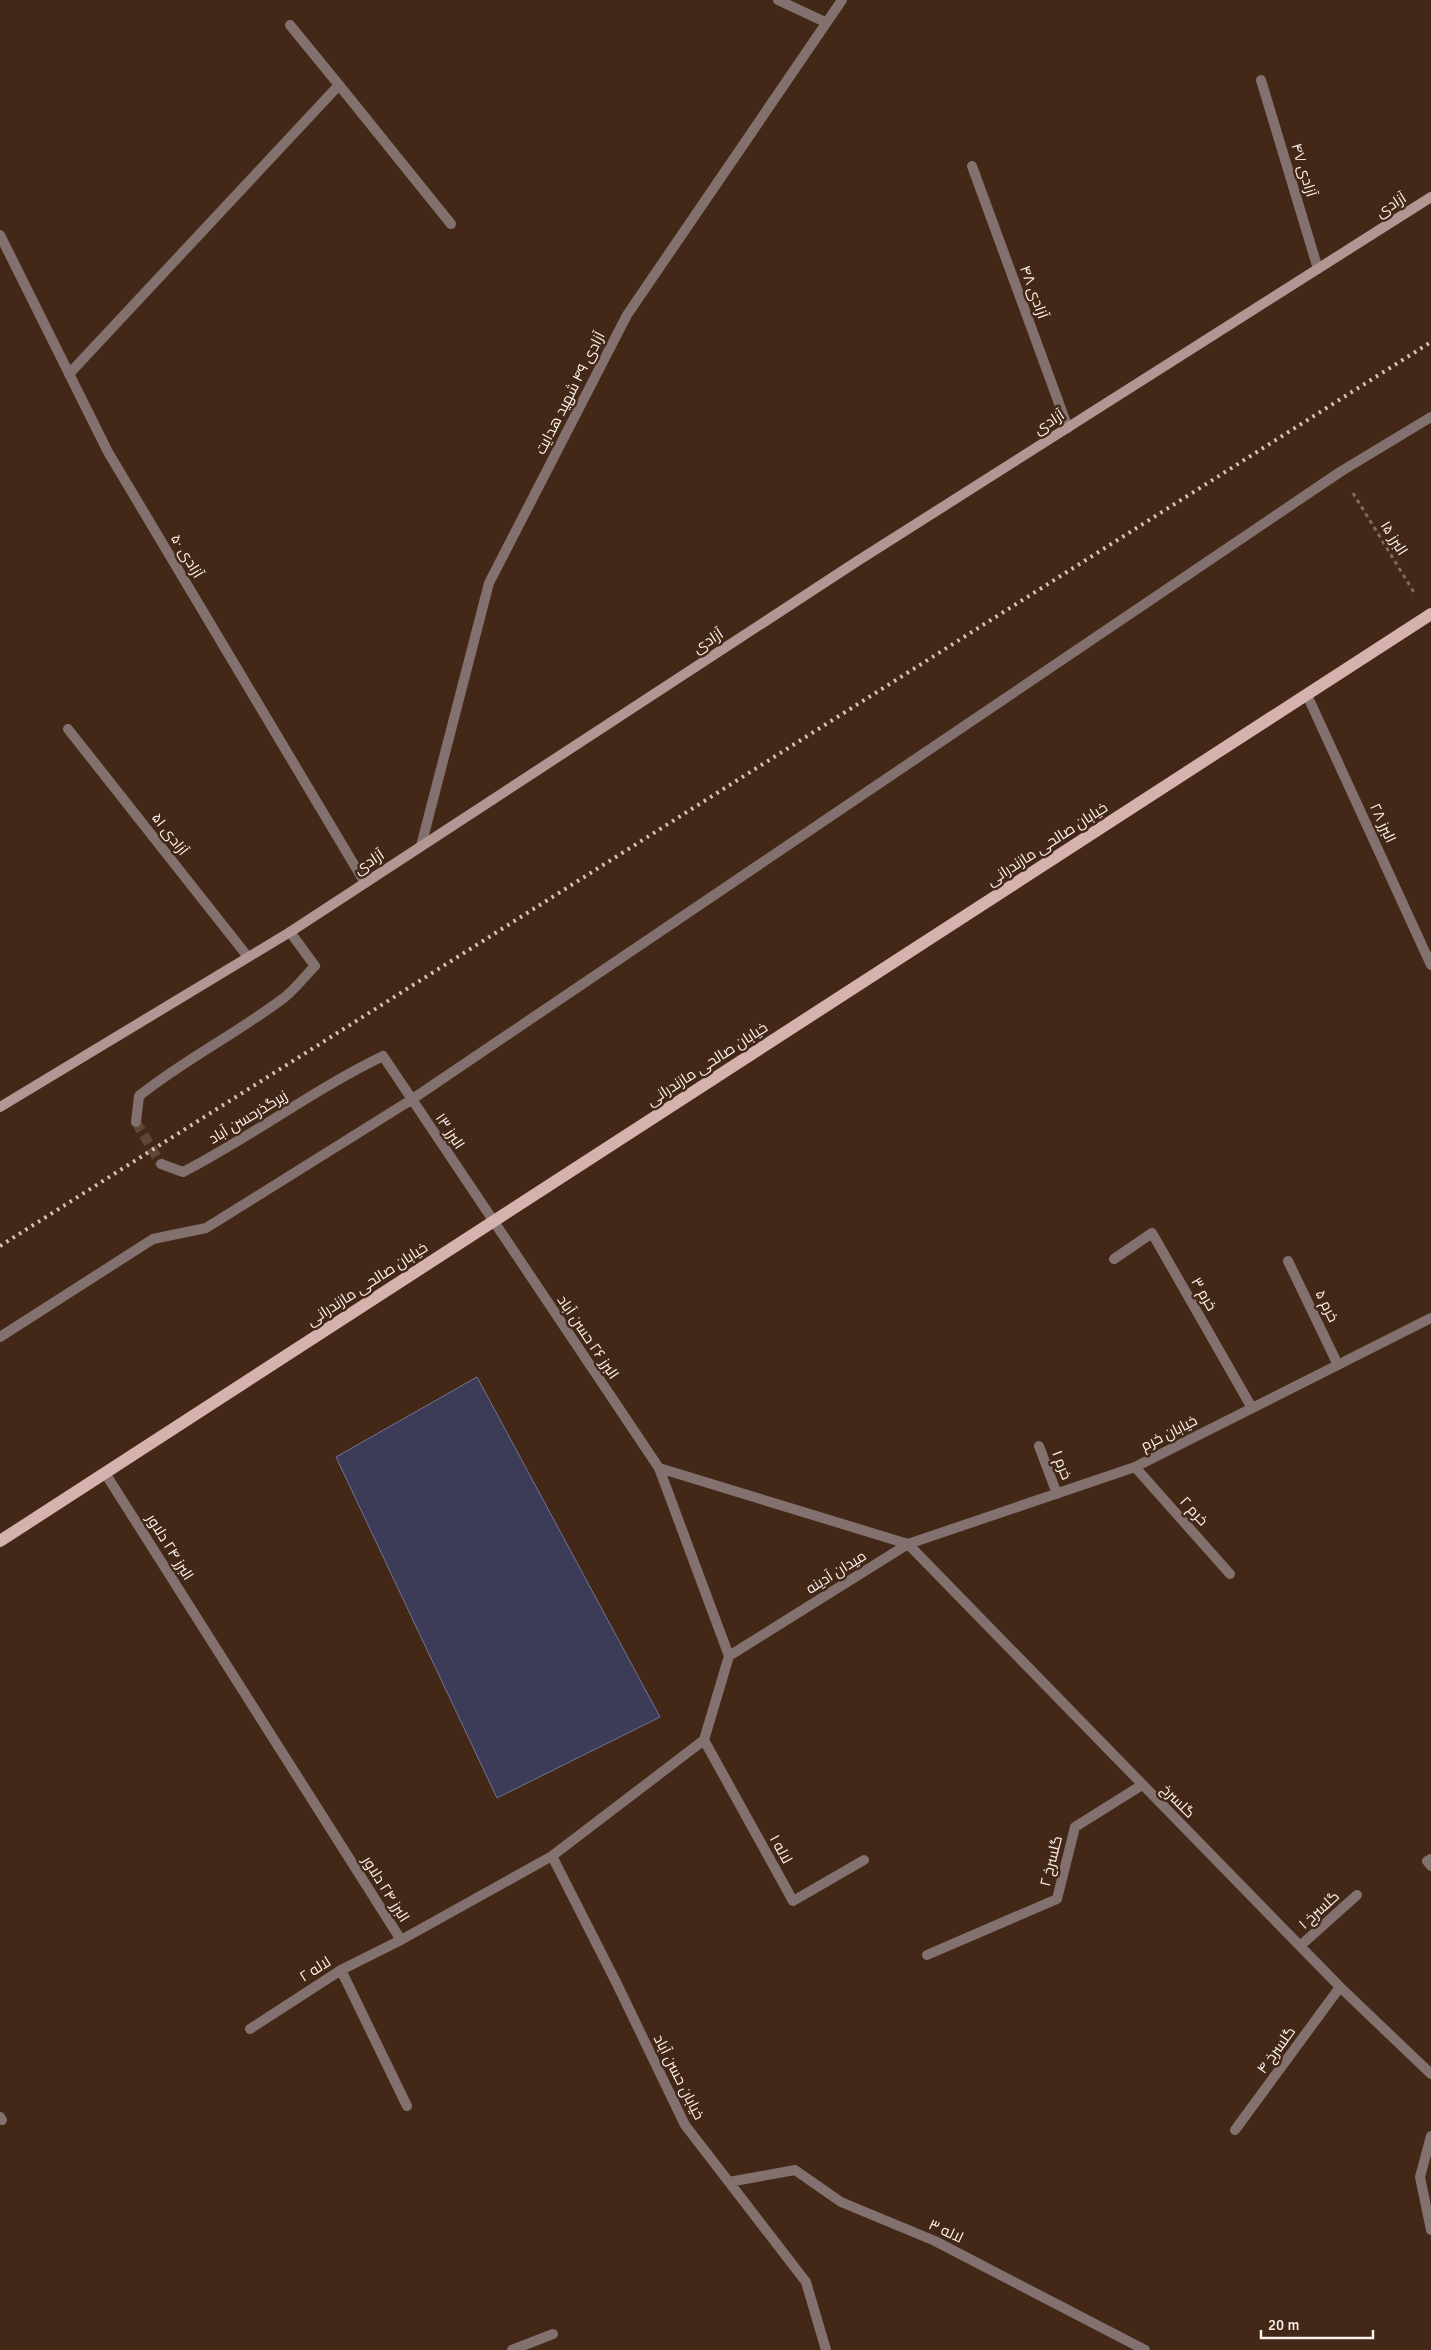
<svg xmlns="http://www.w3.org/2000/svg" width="1431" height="2350" font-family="Signika,Cairo,sans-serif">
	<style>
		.building { fill: #3c3c59; stroke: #737393 }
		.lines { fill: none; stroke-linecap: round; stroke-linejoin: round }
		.street-tunnel { stroke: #5f4638; stroke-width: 10; stroke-dasharray: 10 5; stroke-linecap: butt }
		.path { stroke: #806a5d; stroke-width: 3; stroke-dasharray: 4 4; stroke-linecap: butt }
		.street { stroke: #82716f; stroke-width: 10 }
		.secondary { stroke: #b19693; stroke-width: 10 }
		.primary { stroke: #d5b2ae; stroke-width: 12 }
		.rail { stroke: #d2c3ba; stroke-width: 4; stroke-dasharray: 2.5 5; stroke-linecap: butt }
		.labels { text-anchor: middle; stroke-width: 5; stroke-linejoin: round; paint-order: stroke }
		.street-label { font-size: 15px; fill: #fdf2ec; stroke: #432818 }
	</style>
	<rect width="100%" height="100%" fill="#432818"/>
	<path class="building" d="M477,1377L660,1717L497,1798L336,1457Z"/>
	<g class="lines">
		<path class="street-tunnel" d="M136,1122L161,1164"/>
		<path class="path" d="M1353,493L1415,594"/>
		<path class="street" d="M778,0L825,22
			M1261,80L1318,269
			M339,85L451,224
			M972,166L1068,428
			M0,235L108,452L365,883
			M69,374L339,85L290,25
			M1307,695L1431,965
			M68,729L248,957
			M421,846L489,583L627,315L842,0
			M136,1122L139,1096C185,1059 238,1033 285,997C296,988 305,976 315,966L290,932
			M161,1164L183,1172C251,1137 313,1090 383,1056L659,1468L729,1656L908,1544L659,1468
			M1114,1259L1152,1233L1252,1408
			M1288,1261L1338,1365
			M1431,1318L1135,1467L908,1544L1340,1987L1431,2074
			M0,1337L153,1239L206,1228L411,1100L1340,472L1431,417
			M1039,1446L1057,1494
			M1135,1467L1230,1574
			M105,1473L401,1940
			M704,1740L793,1901L864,1860
			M552,1856L616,1982L685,2125L806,2282L826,2350
			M1431,1859L1427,1861L1431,1866
			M1300,1946L1357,1895
			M927,1955L1057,1899L1075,1827L1142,1785
			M341,1970L407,2106
			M250,2029L341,1970L401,1940L552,1856L704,1740L729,1656
			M0,2117L2,2120
			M1235,2130L1340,1987
			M1431,2136L1420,2177L1431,2230
			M729,2182L795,2170L841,2202L935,2241L1145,2350
			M512,2350L553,2334"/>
		<path class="secondary" d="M0,1107L290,932L856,562L1431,197"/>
		<path class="primary" d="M0,1541L1431,614"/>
		<path class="rail" d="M0,1246L1431,342"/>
	</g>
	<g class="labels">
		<g class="street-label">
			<text transform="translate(1304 170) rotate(73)" y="5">آزادی ۴۷</text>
			<text transform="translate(1391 205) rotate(-32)" y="5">آزادی</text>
			<text transform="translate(1034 292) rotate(70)" y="5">آزادی ۴۸</text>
			<text transform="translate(570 393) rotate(-63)" y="5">آزادی ۴۹ شهید هدایت</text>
			<text transform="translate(1049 422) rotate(-32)" y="5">آزادی</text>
			<text transform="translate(1394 538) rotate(58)" y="5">البرز ۱۵</text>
			<text transform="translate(187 556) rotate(59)" y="5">آزادی ۵۰</text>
			<text transform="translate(708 641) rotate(-33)" y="5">آزادی</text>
			<text transform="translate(1383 823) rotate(65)" y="5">البرز ۲۸</text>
			<text transform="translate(170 834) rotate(52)" y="5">آزادی ۵۱</text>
			<text transform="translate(1047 844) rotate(-33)" y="5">خیابان صالحی مازندرانی</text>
			<text transform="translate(369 862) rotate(-33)" y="5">آزادی</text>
			<text transform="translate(707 1064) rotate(-33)" y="5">خیابان صالحی مازندرانی</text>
			<text transform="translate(248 1117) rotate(-31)" y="5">زیرگذرحسن آباد</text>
			<text transform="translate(450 1131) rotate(56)" y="5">البرز ۱۳</text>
			<text transform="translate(367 1284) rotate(-33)" y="5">خیابان صالحی مازندرانی</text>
			<text transform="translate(1204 1294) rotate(60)" y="5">خرم ۳</text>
			<text transform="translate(1327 1306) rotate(64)" y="5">خرم ۵</text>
			<text transform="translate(588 1337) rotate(56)" y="5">البرز ۲۶ حسن آباد</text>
			<text transform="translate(1169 1433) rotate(-27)" y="5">خیابان خرم</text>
			<text transform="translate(1062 1465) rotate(69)" y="5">خرم ۱</text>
			<text transform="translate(1194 1511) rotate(48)" y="5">خرم ۲</text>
			<text transform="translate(170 1547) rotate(58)" y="5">البرز ۲۴ دلاور</text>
			<text transform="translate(836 1572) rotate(-32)" y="5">میدان آدینه</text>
			<text transform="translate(1178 1801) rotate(45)" y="5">گلسرخ</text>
			<text transform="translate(781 1849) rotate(61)" y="5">لاله ۱</text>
			<text transform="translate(1051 1861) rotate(-76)" y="5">گلسرخ ۲</text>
			<text transform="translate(386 1889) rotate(58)" y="5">البرز ۲۴ دلاور</text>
			<text transform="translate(1319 1910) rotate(-42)" y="5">گلسرخ ۱</text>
			<text transform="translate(315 1969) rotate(-32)" y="5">لاله ۲</text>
			<text transform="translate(1276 2050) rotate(-54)" y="5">گلسرخ ۴</text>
			<text transform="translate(679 2077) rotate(63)" y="5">خیابان حسن آباد</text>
			<text transform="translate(946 2231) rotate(25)" y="5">لاله ۳</text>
		</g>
	</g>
	<path d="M1261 2330v8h112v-8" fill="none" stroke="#fdf2ec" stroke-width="2.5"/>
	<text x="1268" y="2330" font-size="15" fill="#fdf2ec" stroke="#432818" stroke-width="4" paint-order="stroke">20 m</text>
</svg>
